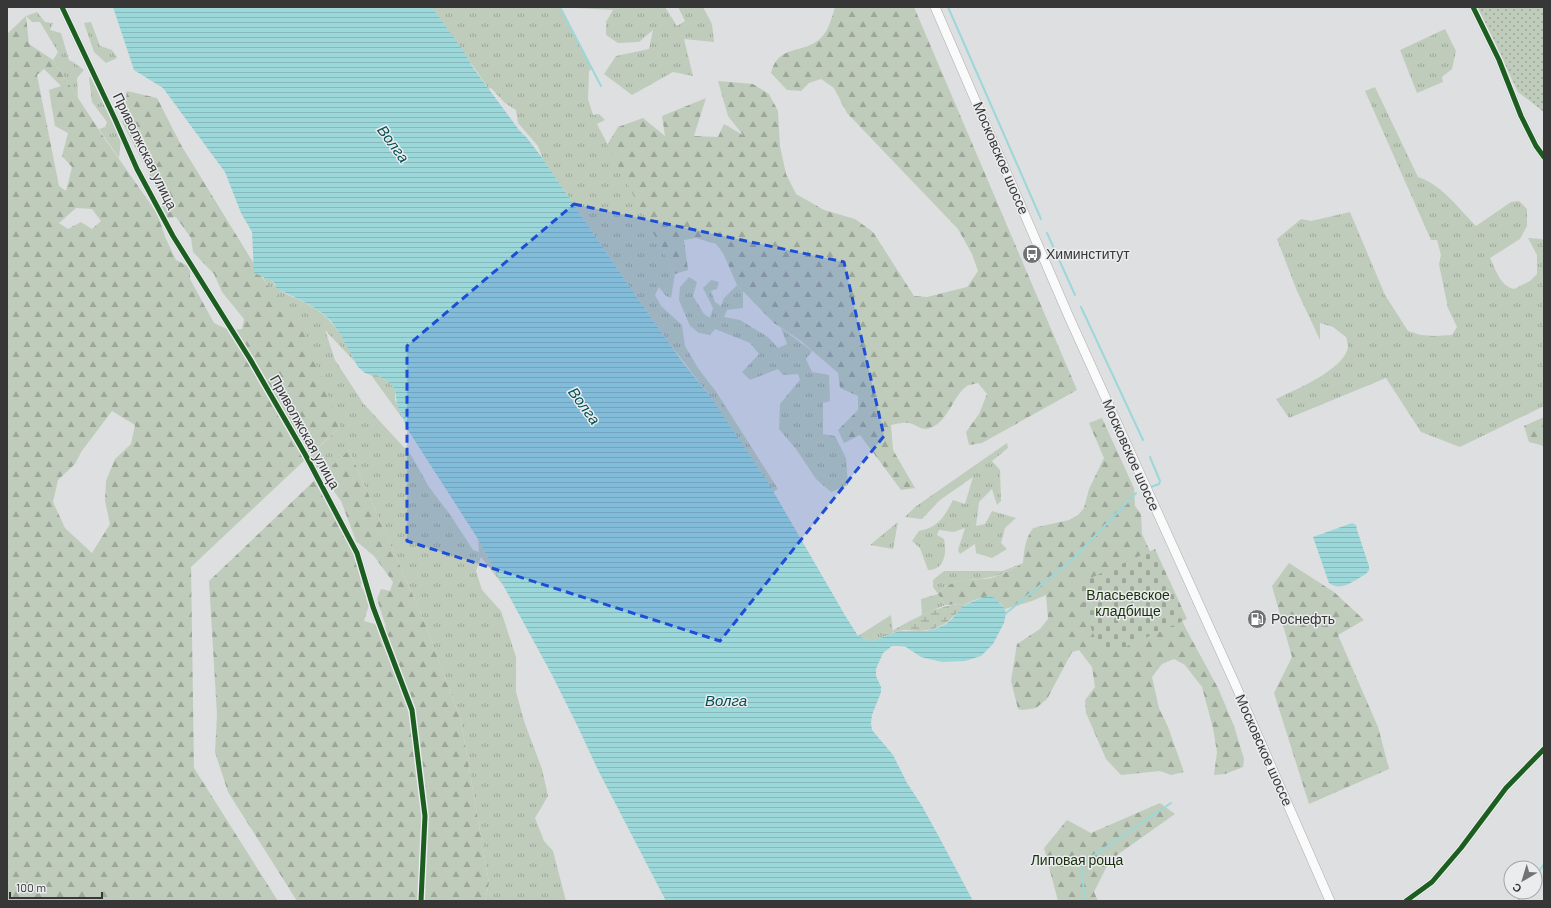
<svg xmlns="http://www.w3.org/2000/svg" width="1551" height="908" font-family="Barlow,sans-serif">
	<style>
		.grass { fill: url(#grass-tufts) }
		.forest { fill: url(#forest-firs); fill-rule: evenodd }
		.wetland { fill: url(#wetland-marsh) }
		.cemetery { fill: url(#cemetery-stones) }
		.garden { fill: url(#garden-dots) }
		.water { fill: url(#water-rules) }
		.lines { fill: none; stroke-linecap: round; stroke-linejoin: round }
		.stream { stroke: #9cd7da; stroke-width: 2 }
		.minor-casing { stroke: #acadae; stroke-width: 8 }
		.primary-casing { stroke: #acadae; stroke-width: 10 }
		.minor { stroke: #fafafa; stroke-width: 6 }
		.primary { stroke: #fafafa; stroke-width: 9 }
		.cycleway-casing { stroke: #ebecee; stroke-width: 8 }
		.cycleway { stroke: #1b5e20; stroke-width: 5 }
		.marked { fill: #1d4ed8; fill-opacity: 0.2; stroke: #1d4ed8; stroke-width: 3; stroke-dasharray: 8 5; stroke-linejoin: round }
		.labels { text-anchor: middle; stroke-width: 3; stroke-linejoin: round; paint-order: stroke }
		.street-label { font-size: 14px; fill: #373738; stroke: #ebecee }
		.poi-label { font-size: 14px; fill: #373738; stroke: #ebecee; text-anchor: start }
		.park-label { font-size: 14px; fill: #18300b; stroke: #ebecee }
		.water-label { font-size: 15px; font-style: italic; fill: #005053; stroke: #ebecee }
	</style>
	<defs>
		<pattern id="grass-tufts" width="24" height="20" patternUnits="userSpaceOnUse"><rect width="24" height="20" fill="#bfccbb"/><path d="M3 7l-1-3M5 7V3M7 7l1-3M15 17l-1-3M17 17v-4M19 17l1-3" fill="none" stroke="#9ca699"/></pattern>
		<pattern id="forest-firs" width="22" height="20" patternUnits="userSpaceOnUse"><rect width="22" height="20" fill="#bfccbb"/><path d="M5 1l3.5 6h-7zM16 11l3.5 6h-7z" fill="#9ca699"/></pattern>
		<pattern id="wetland-marsh" width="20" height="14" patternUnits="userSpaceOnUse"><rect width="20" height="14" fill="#bfccbb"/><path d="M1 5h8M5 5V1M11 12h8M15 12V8" fill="none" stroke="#9ca699"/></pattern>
		<pattern id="cemetery-stones" width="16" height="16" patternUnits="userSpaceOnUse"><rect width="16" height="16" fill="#bfccbb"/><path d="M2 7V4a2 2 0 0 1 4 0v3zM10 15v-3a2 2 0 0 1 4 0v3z" fill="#9ca699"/></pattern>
		<pattern id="garden-dots" width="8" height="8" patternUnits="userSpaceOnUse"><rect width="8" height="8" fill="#bfccbb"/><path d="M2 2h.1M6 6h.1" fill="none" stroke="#9ca699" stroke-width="1.8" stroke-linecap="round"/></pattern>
		<pattern id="water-rules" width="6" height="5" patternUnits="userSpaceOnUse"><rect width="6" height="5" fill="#9cd7da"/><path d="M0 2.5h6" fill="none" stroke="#87b9bc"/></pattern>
	</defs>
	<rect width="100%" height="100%" fill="#dedfe0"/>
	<path class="grass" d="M432,7H560L592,69L589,71L588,99L593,115L599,114L605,120L597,124L675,274L671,298L666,296L659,287L655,295L661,306L682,325L685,346L698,368L717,393L778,489L773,492L710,396L669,343L629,286L543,159L538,146L518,123L516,110L505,103L491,88L489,89Z
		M574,7H665L677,26L685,21L678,7H703L712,24L714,42L684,39L693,76L673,72L632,95L604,74L616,56L649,49L653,30L639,42L618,43L606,35V22L613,10L575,8Z
		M37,12L45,22L53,23L50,30L61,33L69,60L73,62L84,70L77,78L78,98L53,60L58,52L40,22H32L26,16Z
		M91,22L100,46L112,50L117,58L106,63L94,52L84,23Z
		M1445,29L1456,51L1452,69L1442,77L1443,82L1417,93L1400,50Z
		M89,77L94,78L121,138L119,158L99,129L105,127L107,122L92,102Z
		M1375,87L1418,177C1441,184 1459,209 1476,226L1511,202L1519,201L1527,209V226L1520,239L1490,258C1496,270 1500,286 1514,289L1530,281L1537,274V255L1528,238L1542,239L1544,242V406L1460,447L1421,432L1386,378L1289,418L1276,399C1295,390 1345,369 1348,347C1348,344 1347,340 1346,337L1333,327L1320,323V340L1297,291L1277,239L1301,219L1311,221L1350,212L1385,295L1408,331L1421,335L1434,336L1452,335L1457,327L1448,308L1441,274L1439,264L1441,255L1437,240H1431L1365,91Z
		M263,277L274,282V285C284,295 297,298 309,305C332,317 344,338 355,362L325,330L335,360L363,403L411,455L429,487L451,516L473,550L479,552L478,539L506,589L481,557L476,571L482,590L501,611L516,657V692L525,724L542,769L548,796L535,818L544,841L553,851L566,901H485L489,883L461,721L425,623L349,450L322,475L310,456L340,427Z
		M689,277L697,282L693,296L704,314L710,318L713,308L703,288L711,280L719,282L717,289L711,291L715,302L721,306L724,298L737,285L743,291V308L727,310L724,317L740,320L768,337L778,348L787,344L781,328L812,351L806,359L812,372L829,375L830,401L823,403V434L835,436L846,458L848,485L831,492L816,479L796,449L779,429L780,404L800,380L798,374L783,375L778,369L750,380L742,372L759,354L750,343L715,329L710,335L699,333L690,326L679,300L680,287Z
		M371,375H377L390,383L395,390V400L403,419Z
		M1007,443L1008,448L992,461L1000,470L1001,501L997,505L992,489L979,502L976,526L985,524L992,511L1016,518L1005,528L1001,543L1007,549L992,558L976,553L975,544L960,554L958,550L965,528L954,532L939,530L937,535L944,539C947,552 945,570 928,570L920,548L912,541L919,531C939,527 944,517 953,500L965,504L973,477L940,500L922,519L905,517L915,507Z
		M898,522L893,549L870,545Z
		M1023,563C1013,568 1003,575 991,577C969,582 955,576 938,594L945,605L922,615L921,599L938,594L933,587V580L944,571H1003Z
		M891,615L893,633L872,641L858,636Z"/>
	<path class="forest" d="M835,7H914L1077,390L982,443L969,445L966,432L979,414L987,394L978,383C976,384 972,384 969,385C954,392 949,422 930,428C922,431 917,425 909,423C904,422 896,424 891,425L893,450L915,488L901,490L860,435L844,443L838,430L858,410V396L840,388L838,373L801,341L774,323L737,285L723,253L716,244L696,238L684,240L688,270L675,274L607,145L618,127L643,118L665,136L662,116L706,98L694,136L718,137L724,124L743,135L728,116L718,81L753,84L769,94L778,111L780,146L786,174L796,194L824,210L855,219L873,232L914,296L927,297L967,287L978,271L972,254L958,229L847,113L834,88L821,79L809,83L801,91L787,90L771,73C779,43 803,55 821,38C829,30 832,17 835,7Z
		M26,16L29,44L53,60L103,136L154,209L165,204L122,122L127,91L157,98L181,145L267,285L301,322L340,427L191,567L194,768L278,901H7V697L8,693L7,691V34ZM44,69L61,86L49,90L55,126L68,133L62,156L72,167L66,191L59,186L37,75ZM76,208L92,209L101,221L92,229L81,222L68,229L59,223ZM176,217L191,238L193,252L214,274L222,292L244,319L242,329L229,330L214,323L190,279V267L176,260L166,239L159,219ZM112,411L135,425L131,444L115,459L106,481L105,501L110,524L92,553L65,528L53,502L58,480L75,464L81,452Z
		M1544,417V446L1529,442L1524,426Z
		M1102,418L1134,488L1135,506L1141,514L1142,534L1186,629L1218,688L1234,726L1244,759L1243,767L1225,774L1214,775L1217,752L1213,728L1202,687L1185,665L1174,659L1162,664L1152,677L1159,708L1168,727L1184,772L1171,775L1160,771L1121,775L1106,759L1086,713L1085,700L1095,687L1092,667L1079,650L1072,652L1047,699L1036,708L1022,710L1018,709L1011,681L1017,644L1040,629L1048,619L1046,595L1032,601L1005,609C993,591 979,597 963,606L960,604L945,605L938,594C956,575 969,582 991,578C1002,575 1013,569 1023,563C1024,551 1025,539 1033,528L1069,520L1078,515L1084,508L1089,489L1104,458L1089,423Z
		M349,450L425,623L461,721L489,883L485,901H297L228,792L215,752L217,715L209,581L316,479L353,549L363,579L361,586L370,602L364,621L386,627L377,599L381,589L390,591L393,582L374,556L356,541L341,501L322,475Z
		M1289,563L1334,592L1364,620L1338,635L1378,727L1389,769L1309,804L1274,693L1292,657L1272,586Z
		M1160,803L1175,814L1110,860L1094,892L1098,901H1058L1044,848L1067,820L1091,833Z"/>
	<path class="wetland" d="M960,604L963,606C949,622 941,630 918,631C912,631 906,629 899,631C891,633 883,637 876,640C902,626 929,607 960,604Z"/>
	<path class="cemetery" d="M1155,549L1187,619L1123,648L1099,649L1075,585Z"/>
	<path class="garden" d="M1477,7H1544V112L1518,92Z"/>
	<path class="water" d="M113,7H432L464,52L474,69L519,130L527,138L543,159L629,286L683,363L710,396L769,484L846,617L858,636L872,641L899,631H926L938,628L946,624L952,619L963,606L983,597L989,596L995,598L1005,609L1006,613L1004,623L993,644L981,656L965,661L942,662L921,657L906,647L899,646H892L883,653L876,669V676L881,687V692L872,715L871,723L872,730L893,755L907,783L922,806L938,835L973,901H666L598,770L578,727L551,673L478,539L408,430L397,405L395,390L390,383L377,375H371L365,373L358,367L340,334L331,321L322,313L310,305L276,288L274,282L254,273L252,232L241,213L225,172L163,88L134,70Z
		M1352,523L1356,525L1357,530L1369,566V570L1366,574C1353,581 1342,592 1329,583L1313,537Z"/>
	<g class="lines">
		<path class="stream" d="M560,7L601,86
			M948,7L1041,219
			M1047,233L1075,295
			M1081,307L1143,440
			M1150,457L1160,481L1159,484L1151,487
			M1005,614L1073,559L1136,493
			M1535,877L1544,864
			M1085,901L1081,864L1171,803
			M1518,901L1524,892"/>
		<defs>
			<path id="minor" d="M62,7L115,119L137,169L173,236L250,359L305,454L357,553L373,607L412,710L425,816L421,901
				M1473,7L1499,60L1521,116L1536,146L1544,157
				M1406,901L1432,882L1461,848L1506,788L1544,749"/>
			<path id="primary" d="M935,7L1069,317L1236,686L1330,901"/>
		</defs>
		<use href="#minor" class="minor-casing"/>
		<use href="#primary" class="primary-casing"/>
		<use href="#minor" class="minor"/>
		<use href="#primary" class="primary"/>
		<defs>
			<path id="cycleway" d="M62,7L115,119L137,169L173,236L250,359L305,454L357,553L373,607L412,710L425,816L421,901
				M1473,7L1499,60L1521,116L1536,146L1544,157
				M1406,901L1432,882L1461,848L1506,788L1544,749"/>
		</defs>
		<use href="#cycleway" class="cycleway-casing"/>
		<use href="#cycleway" class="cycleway"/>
	</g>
	<path class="marked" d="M574,204L844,262L884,436L720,641L407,541V346Z"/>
	<defs>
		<symbol id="bus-disc" viewBox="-11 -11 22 22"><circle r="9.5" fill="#717273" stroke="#ebecee"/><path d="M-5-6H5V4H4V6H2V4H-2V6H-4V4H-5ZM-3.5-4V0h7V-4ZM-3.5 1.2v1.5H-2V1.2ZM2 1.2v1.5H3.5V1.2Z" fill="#fff"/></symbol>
		<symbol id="fuel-disc" viewBox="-11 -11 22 22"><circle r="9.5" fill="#717273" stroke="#ebecee"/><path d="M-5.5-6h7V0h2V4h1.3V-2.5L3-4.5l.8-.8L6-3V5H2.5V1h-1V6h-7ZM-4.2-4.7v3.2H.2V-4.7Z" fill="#fff"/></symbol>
	</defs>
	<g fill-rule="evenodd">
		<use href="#bus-disc" x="1021" y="243" width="22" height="22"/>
		<use href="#fuel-disc" x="1246" y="608" width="22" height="22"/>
	</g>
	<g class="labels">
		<g class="street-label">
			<text transform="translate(145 151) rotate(64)" y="5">Приволжская улица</text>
			<text transform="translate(1001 158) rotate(67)" y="5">Московское шоссе</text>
			<text transform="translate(305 432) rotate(61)" y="5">Приволжская улица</text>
			<text transform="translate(1131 455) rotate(66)" y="5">Московское шоссе</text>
			<text transform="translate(1264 750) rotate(66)" y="5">Московское шоссе</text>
		</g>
		<g class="poi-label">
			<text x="1046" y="259">Химинститут</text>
			<text x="1271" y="624">Роснефть</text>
		</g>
		<g class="park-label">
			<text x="1128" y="600">Власьевское<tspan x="1128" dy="16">кладбище</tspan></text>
			<text x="1077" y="865">Липовая роща</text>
		</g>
		<g class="water-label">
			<text transform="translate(393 144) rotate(54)" y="5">Волга</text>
			<text transform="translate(584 406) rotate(54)" y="5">Волга</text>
			<text x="726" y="706">Волга</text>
		</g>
	</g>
	<rect width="1551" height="908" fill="none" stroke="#373738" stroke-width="16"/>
	<g transform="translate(1523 880) rotate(218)"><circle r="19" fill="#ebecee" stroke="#a3a4a5"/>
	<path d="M0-3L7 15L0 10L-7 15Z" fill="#717273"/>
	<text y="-6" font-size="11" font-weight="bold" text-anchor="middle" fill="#373738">С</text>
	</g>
	<path d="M10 892v6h92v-6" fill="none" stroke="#373738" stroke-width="2"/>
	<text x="16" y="892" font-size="12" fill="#373738" stroke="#ebecee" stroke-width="3" paint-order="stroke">100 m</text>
</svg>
